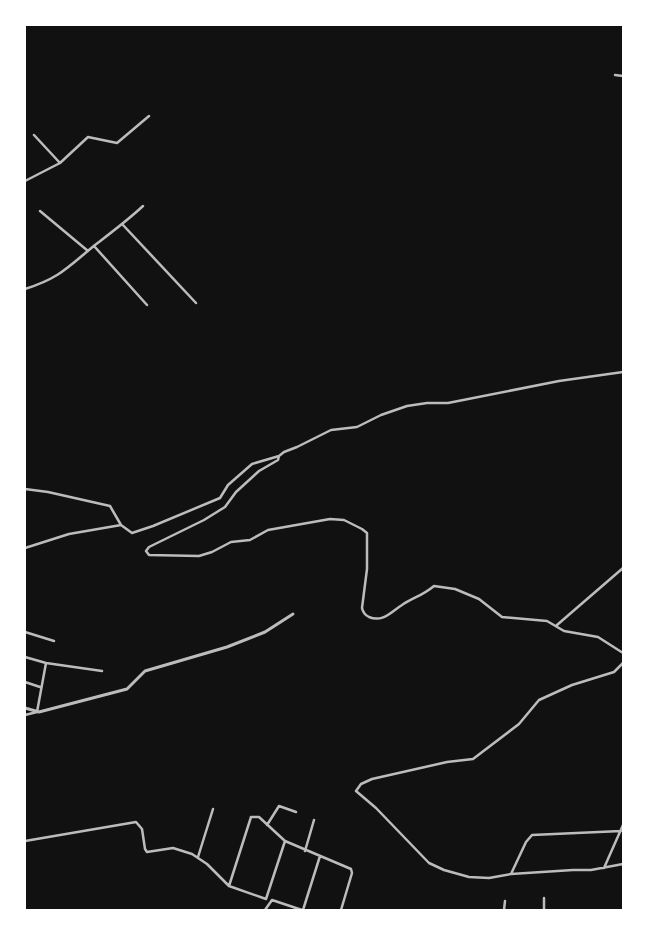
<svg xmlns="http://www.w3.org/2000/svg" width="648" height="935" font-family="Montserrat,sans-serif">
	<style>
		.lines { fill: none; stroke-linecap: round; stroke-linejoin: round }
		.minor { stroke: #bcbcbc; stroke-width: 2.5 }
		.tertiary { stroke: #bcbcbc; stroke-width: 3 }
	</style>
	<rect width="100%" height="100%" fill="#111"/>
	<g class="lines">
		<path class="minor" d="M615,75L623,76
			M34,135L60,163
			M25,181L60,163L88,137L117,143L149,116
			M40,211L88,251
			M123,225L196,303
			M94,246L147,305
			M25,289C60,278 68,267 95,245C112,232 128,220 143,206
			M623,372L559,381L448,403H427L407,406L381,415L357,427L331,430L297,447L284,452L279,456L278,460L259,471L236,492L225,507L204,520L149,547L146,551L149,555L199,556L212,552L231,542L250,540L268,530L330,519L344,520L362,529L367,533V569L362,608C363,613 365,615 369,617C383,623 392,611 402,605C414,597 422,596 434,586L455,589L479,599L502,617L547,621L564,631L598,637L623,653
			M25,489L48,492L110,506L121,525L132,533L153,526L220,498L228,485L252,464L279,456
			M25,548L69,534L121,525
			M557,625L623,568
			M25,632L54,641
			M25,657L46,663L102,671
			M623,663L614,672L572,685L539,700L519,724L473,759L447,762L372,779L361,784L356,791L376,808L429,863L444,870L469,877L489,878L511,874L573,870H591L623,864
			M25,682L40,687
			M25,715L37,712L46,663
			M267,825L279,806L296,812
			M25,841L136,822L142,829L145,849L147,852L173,848L192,854L207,864L229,886L266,899L285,841L351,869L352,873L341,910
			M305,851L314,820
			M198,857L213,809
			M604,868L623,825
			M511,874L526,842L532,835L621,831
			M229,886L251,817H259L285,841
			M265,910L272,900L302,910
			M303,910L320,856
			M504,910L505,901
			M544,910V898"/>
		<path class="tertiary" d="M25,708L39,712L127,689L145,671L227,647L265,632L293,614"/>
	</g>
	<rect width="648" height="935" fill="none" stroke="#ffffff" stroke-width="52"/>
</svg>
